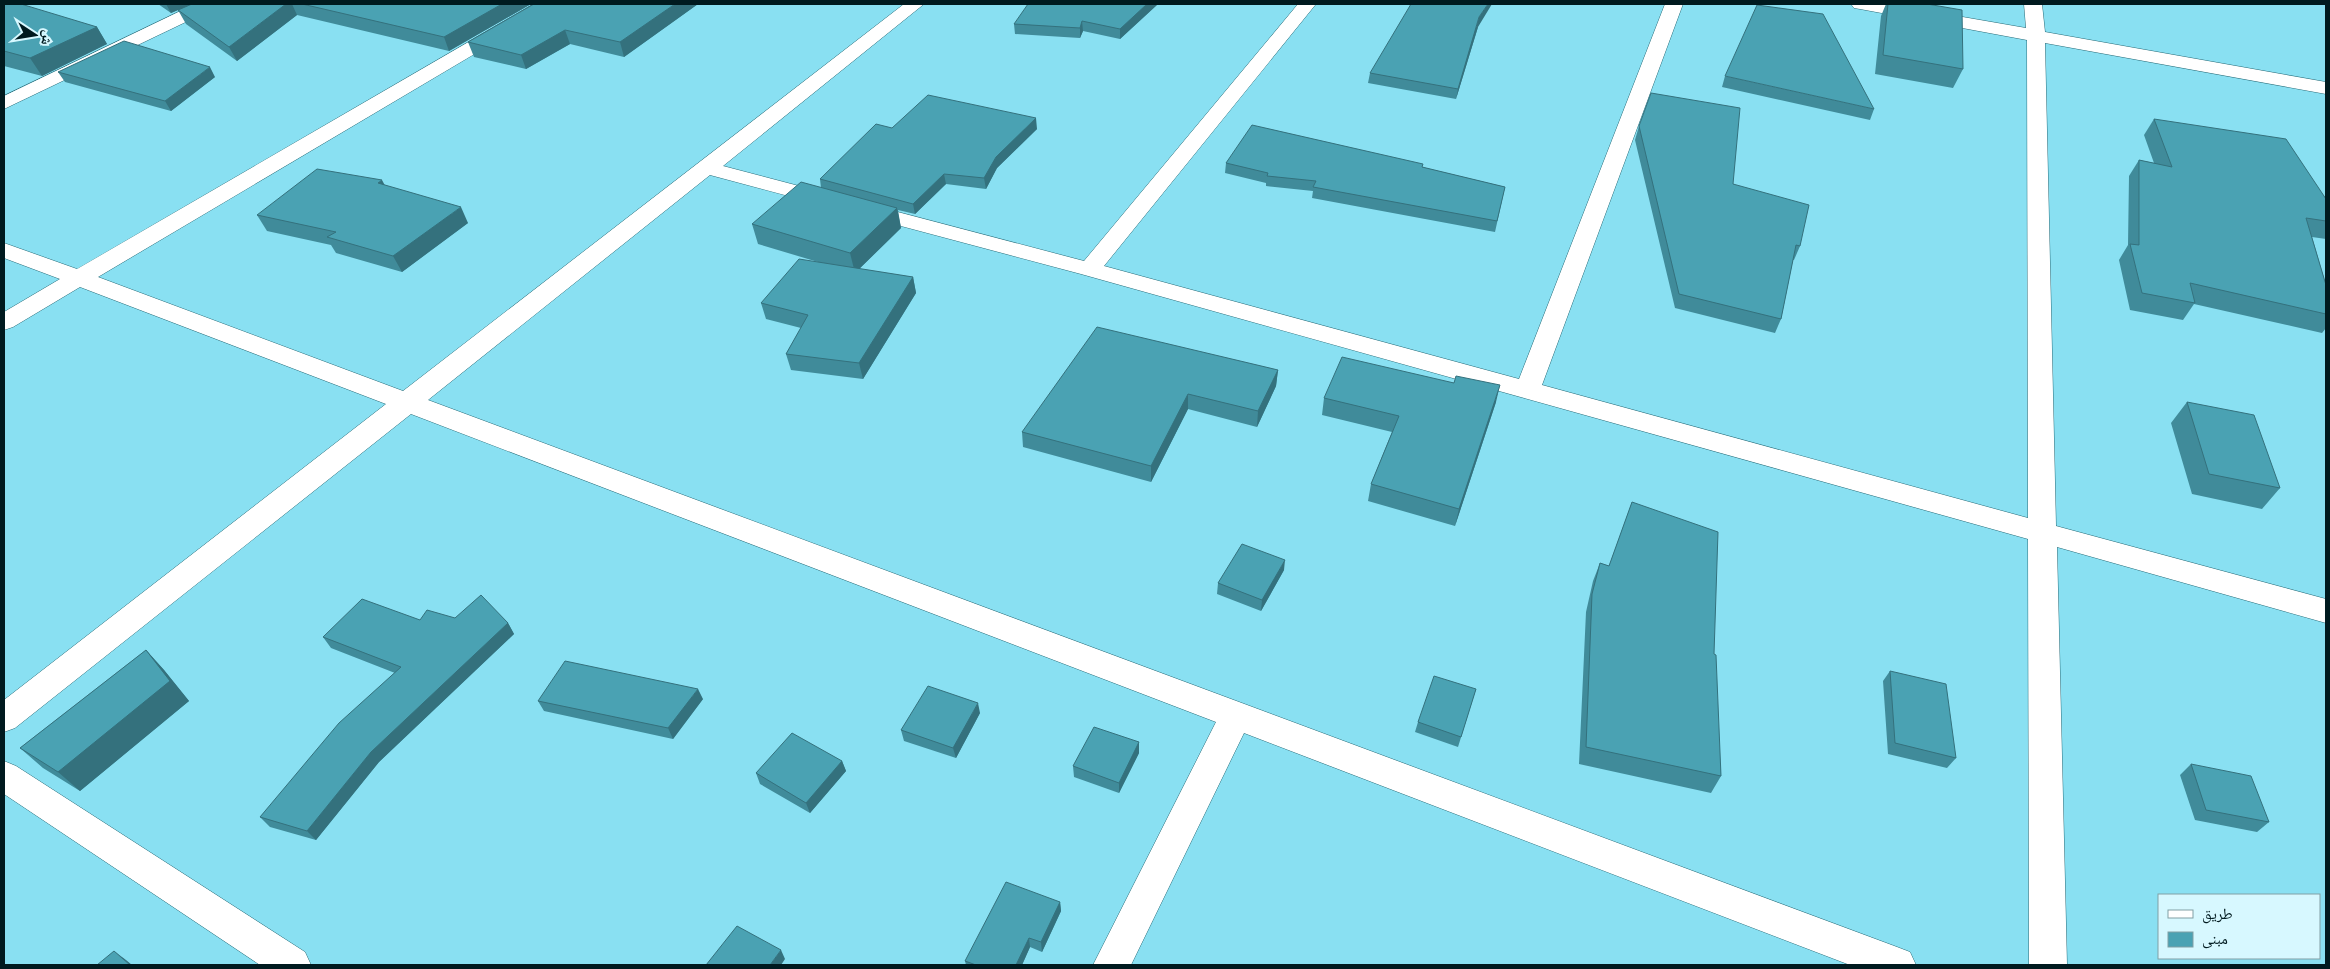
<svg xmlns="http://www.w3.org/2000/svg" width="2330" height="969" font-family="'Fira Sans Condensed','Noto Naskh Arabic',sans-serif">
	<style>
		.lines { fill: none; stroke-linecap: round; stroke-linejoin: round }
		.minor-casing { stroke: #286b78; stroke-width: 1 }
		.minor { fill: #fff; fill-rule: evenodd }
		.wall { fill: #408b9a }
		.shaded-wall { fill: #34717d }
		.building { fill: #4aa2b3; stroke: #34717d }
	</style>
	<rect width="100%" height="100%" fill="#89e0f2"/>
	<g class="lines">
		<defs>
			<path id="minor" d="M195,4H218L215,8L4,109V96Z
				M534,4H555L552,8L98,277L403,391L904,4H924L723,166L1084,261L1298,4H1316L1104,266L1519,379L1665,4H1683L1542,385L2028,518L2027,40L1860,9L1854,8L1851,4H1888L2026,28L2024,4H2042L2045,32L2326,82V94L2045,43L2056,526L2326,599V623L2057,547L2067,965H2029L2028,539L1081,274L710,175L428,400L1897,947L1910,952L1916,965H1850L1244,733L1131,965H1093L1216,722L411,414L15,728L4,732V700L386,404L80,287L13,327L4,330V312L60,279L4,258V243L77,269Z
				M4,761L16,766L305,952L311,965H260L4,794Z"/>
		</defs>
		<use href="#minor" class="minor-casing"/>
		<use href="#minor" class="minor"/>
	</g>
	<path class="wall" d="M4,4L97,27L107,44L42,76L4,66Z
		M158,4H531L449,51L297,15L237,61L186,24L178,10L171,13Z
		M698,4L624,57L570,44L526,69L474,57L468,42Z
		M1158,4L1120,39L1083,31L1080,38L1015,34L1014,24Z
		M1886,4H1927L1963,69L1953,88L1875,74L1881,16Z
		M1478,27L1456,99L1368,83L1370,73Z
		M58,72L215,77L171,111L65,82Z
		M1725,76L1874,109L1870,120L1722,87Z
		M2154,119L2326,199V239L2312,237L2326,285V328L2322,333L2194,304L2183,320L2130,310L2119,260L2128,245L2129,176L2139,160L2154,163L2144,135Z
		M1639,126L1733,184L1800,246L1794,260H1793L1781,319L1775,333L1675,308L1635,140Z
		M892,128L1037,129L997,168L986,189L946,184L915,214L898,210L901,228L859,269L913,277L916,293L863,379L791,370L786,354L801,328L766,319L761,303L818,262L758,244L752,224L821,188L820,179Z
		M1226,163L1422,167L1505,187L1495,232L1312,198L1313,191L1266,186V183L1225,173Z
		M384,185L468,223L402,272L336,253L331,245L267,231L257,215Z
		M1278,370L1276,386L1257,427L1188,409L1151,482L1023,447L1022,432Z
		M1454,383L1496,402L1455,526L1368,501L1371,484L1392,432L1322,415L1324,398Z
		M2187,402L2280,488L2262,509L2192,494L2171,423Z
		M1632,502L1714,654L1721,776L1711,793L1579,764L1586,612L1593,581L1600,563L1609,566Z
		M1284,570L1261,611L1217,594L1218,583Z
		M455,618L508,623L514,634L379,762L316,840L270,827L260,817L395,673L331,648L323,637L420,620Z
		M146,650L164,670L189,701L80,791L43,768L20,748Z
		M1890,671L1956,758L1947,768L1888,754L1883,681Z
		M1476,689L1458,747L1415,732L1418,722Z
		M703,699L673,739L544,711L538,701Z
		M980,713L956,758L904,741L901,730Z
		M1139,742V753L1119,793L1074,777L1073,766Z
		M842,761L846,771L810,813L760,784L756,773Z
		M2191,764L2269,822L2257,832L2195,820L2180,775Z
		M1060,902L1061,911L1042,952L1030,947L1022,965H966L965,961Z"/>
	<path class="shaded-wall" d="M166,4H192L171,13Z
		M286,4H292L297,15L237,61L229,47Z
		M502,4H531L449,51L444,37Z
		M675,4H698L624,57L620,42Z
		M1147,4H1158L1120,39V29Z
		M1488,4H1492L1478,27L1456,99L1458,89L1479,17Z
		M1082,21L1083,31L1080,38V28Z
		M97,27L107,44L42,76L30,58Z
		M565,30L570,44L526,69L521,55Z
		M210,67L215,77L171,111L165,101Z
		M1036,118L1037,129L997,168L986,189L984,178L996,157Z
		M944,174L946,184L915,214L913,204Z
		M382,180L390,195L378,183Z
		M461,207L468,223L402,272L393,256Z
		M897,208L901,228L855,273L850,253Z
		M913,277L916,293L863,379L859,363Z
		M1278,370L1276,386L1257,427L1258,411Z
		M1500,385L1496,402L1455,526L1459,509Z
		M1188,394V409L1151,482V466Z
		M1285,560L1284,570L1261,611L1262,600Z
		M508,623L514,634L379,762L316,840L307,831L371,752Z
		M146,650L164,670L189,701L80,791L58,772Z
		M698,689L703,699L673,739L668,728Z
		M978,703L980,713L956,758L953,748Z
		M1139,742V753L1119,793V783Z
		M842,761L846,771L810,813L806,803Z
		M1060,902L1061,911L1042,952L1041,942Z
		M1029,938L1030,947L1022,965H1016Z
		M781,950L785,959L781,965H770Z
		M114,951L126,960L132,965H130Z"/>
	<path class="building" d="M4,4H21L97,27L30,58L4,51Z
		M192,4H286L229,47L178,10Z
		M302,4H502L444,37Z
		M534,4H675L620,42L565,30L521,55L468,42Z
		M1028,4H1147L1120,29L1082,21L1080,28L1014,24Z
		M1411,4H1488L1479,17L1458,89L1370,73Z
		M1888,4H1927L1962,10L1963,69L1883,55Z
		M1757,5L1823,14L1874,109L1725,76Z
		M124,41L210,67L165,101L58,72Z
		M1651,93L1740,108L1733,184L1809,205L1800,246L1796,245L1781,319L1679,294L1639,126Z
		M928,95L1036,118L996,157L984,178L944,174L913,204L820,179L876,124L892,128Z
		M2154,119L2286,139L2326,199V221L2306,218L2326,285V314L2190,283L2195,303L2142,293L2130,244L2139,245V160L2172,167Z
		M1252,125L1423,164L1422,167L1505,187L1497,221L1313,187L1316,181L1267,176L1268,173L1226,163Z
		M317,169L382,180L378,183L461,207L393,256L327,237L336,232L257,215Z
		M801,182L897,208L850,253L752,224Z
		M799,259L913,277L859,363L786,354L808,315L761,303Z
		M1097,327L1278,370L1258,411L1188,394L1151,466L1022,432Z
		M1342,357L1454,383L1456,376L1500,385L1459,509L1371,484L1399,416L1324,398Z
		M2187,402L2254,415L2280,488L2209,474Z
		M1632,502L1718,532L1714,654L1716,655L1721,776L1586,747L1592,594L1600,563L1609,566Z
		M1242,544L1285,560L1262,600L1218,583Z
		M481,595L508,623L371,752L307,831L260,817L339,723L401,667L323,637L362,599L420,620L427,610L455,618Z
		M146,650L170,681L58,772L20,748Z
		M565,661L698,689L668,728L538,701Z
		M1890,671L1946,684L1956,758L1895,743Z
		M1434,676L1476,689L1461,737L1418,722Z
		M928,686L978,703L953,748L901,730Z
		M1094,727L1139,742L1119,783L1073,766Z
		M792,733L842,761L806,803L756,773Z
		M2191,764L2251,776L2269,822L2206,810Z
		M1006,882L1060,902L1041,942L1029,938L1016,965H976L965,961Z
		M737,926L781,950L770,965H706Z
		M114,951L130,965H97Z"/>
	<rect width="2330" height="969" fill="none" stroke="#001a1f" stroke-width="10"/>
	<rect x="2158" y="894" width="162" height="65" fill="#d7f8ff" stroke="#819fa5"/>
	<rect x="2168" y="910" width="25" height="8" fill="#ffffff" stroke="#819fa5"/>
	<text x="2202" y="919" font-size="15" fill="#001a1f">طريق</text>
	<rect x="2168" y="932" width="25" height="15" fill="#4aa2b3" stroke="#819fa5"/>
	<text x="2202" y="944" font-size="15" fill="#001a1f">مبنى</text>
	<g transform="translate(35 35) rotate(102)" stroke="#d7f8ff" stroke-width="4" paint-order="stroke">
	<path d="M0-4L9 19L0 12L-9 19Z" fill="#001a1f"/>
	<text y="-8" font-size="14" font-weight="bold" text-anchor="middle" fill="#001a1f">ش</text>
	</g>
</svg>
